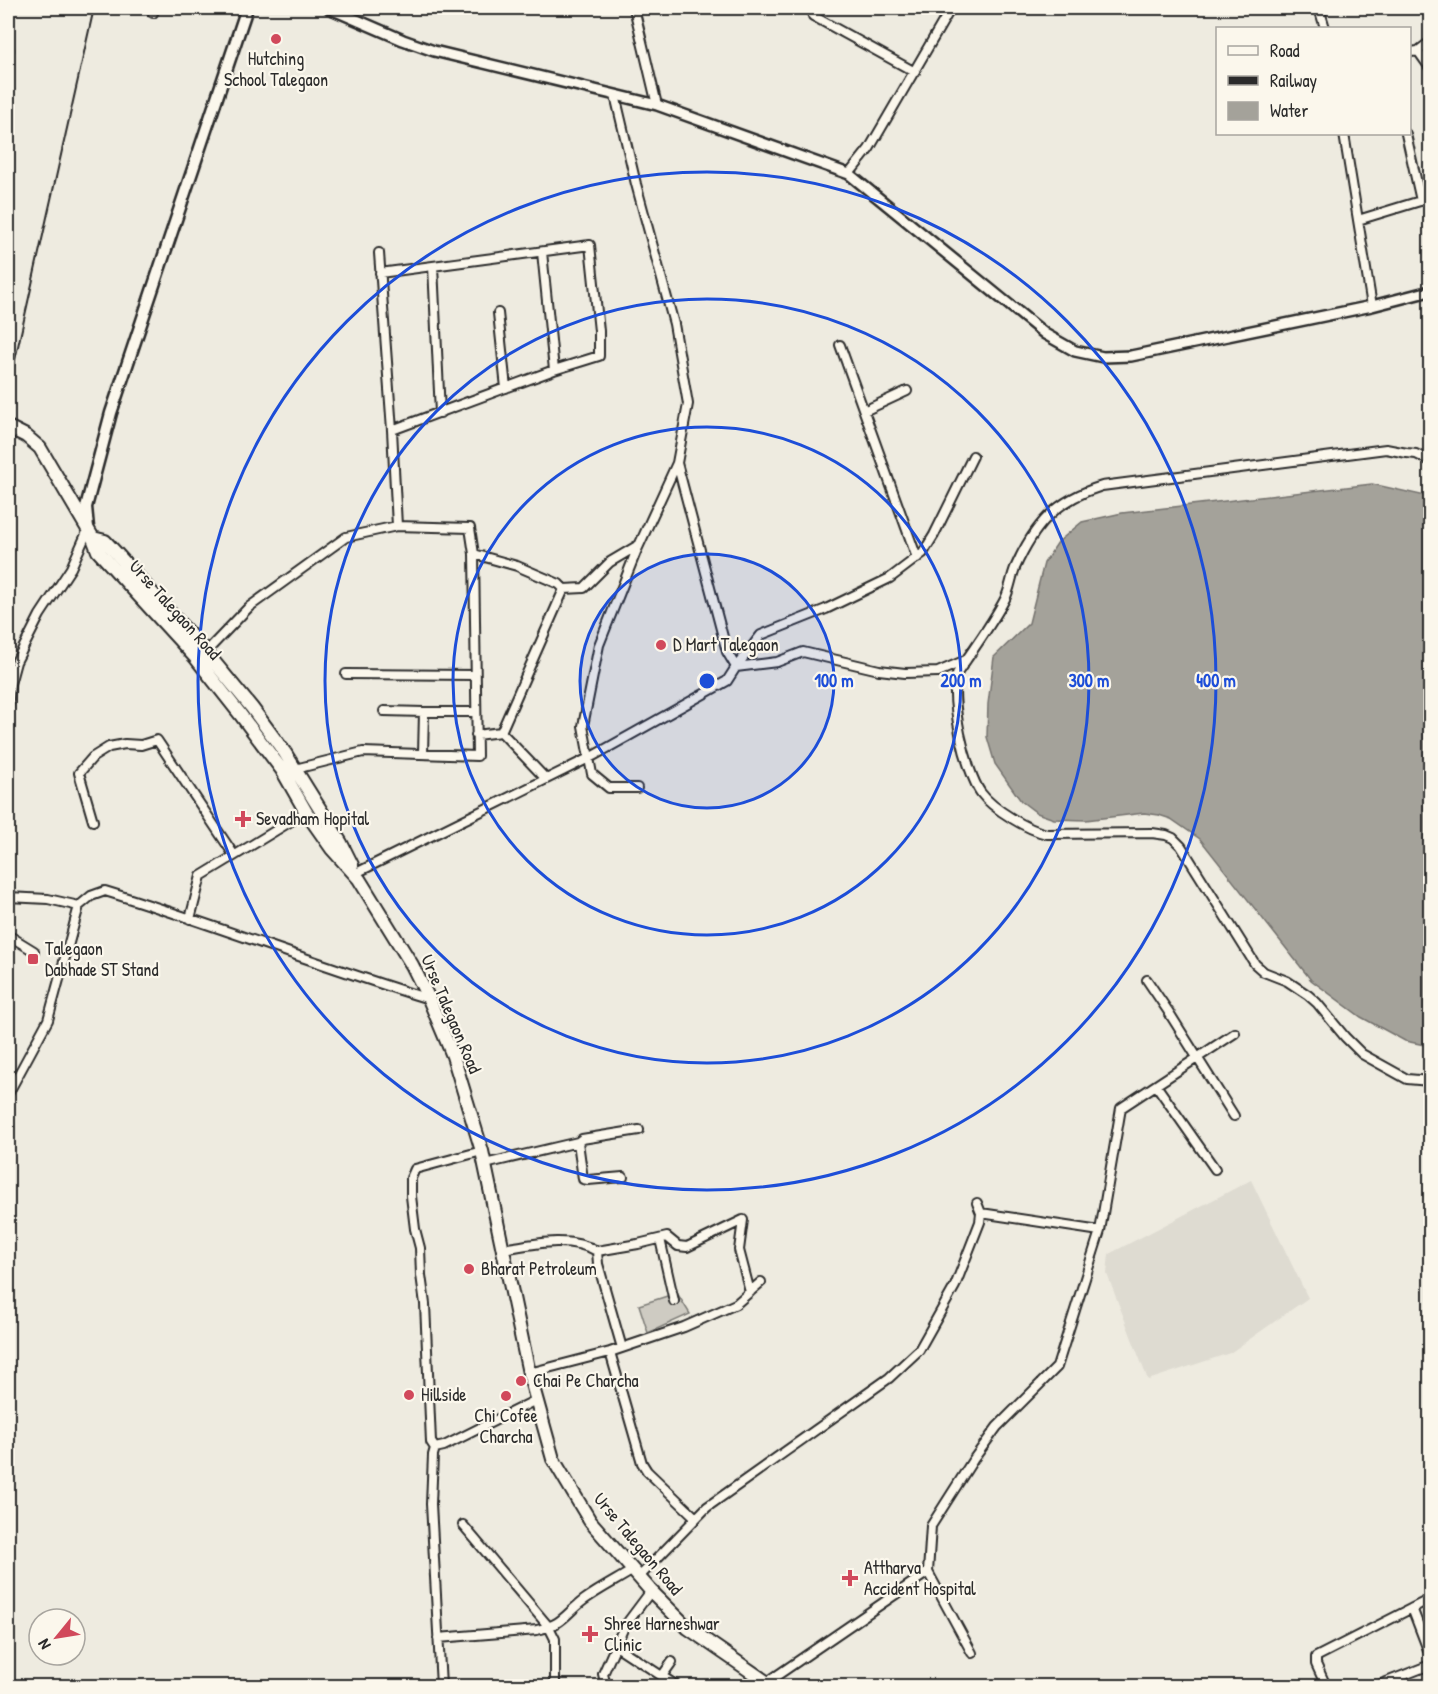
<svg xmlns="http://www.w3.org/2000/svg" width="1438" height="1694" font-family="'Patrick Hand',sans-serif">
	<style>
		.built { fill: #dedbd1 }
		.green { fill: #cecbc2; stroke: #7c7b76; stroke-width: 1.5 }
		.water { fill: #a4a29a; stroke: #74726e; stroke-width: 1.5 }
		.lines { fill: none; stroke-linecap: round; stroke-linejoin: round }
		.minor-casing { stroke: #2b2b2b; stroke-width: 12 }
		.tertiary-casing { stroke: #2b2b2b; stroke-width: 14 }
		.secondary-casing { stroke: #2b2b2b; stroke-width: 15 }
		.trunk-casing { stroke: #2b2b2b; stroke-width: 16 }
		.minor { stroke: #fbf7ec; stroke-width: 8 }
		.tertiary { stroke: #fbf7ec; stroke-width: 9 }
		.secondary { stroke: #fbf7ec; stroke-width: 10 }
		.trunk { stroke: #fbf7ec; stroke-width: 12 }
		.rail { stroke: #2b2b2b; stroke-width: 2 }
		.ring { fill: none; stroke: #1d4ed8; stroke-width: 3 }
		.poi-dot { fill: #d1495b; stroke: #fbf7ec; stroke-width: 2 }
		.labels { text-anchor: middle; stroke-width: 4.5; stroke-linejoin: round; paint-order: stroke }
		.poi-label { font-size: 18px; fill: #2b2b2b; stroke: #fbf7ec; text-anchor: start }
		.street-label { font-size: 18px; fill: #2b2b2b; stroke: #fbf7ec }
		.centre { fill: #1d4ed8; stroke: #fbf7ec; stroke-width: 3 }
		.ring-label { font-size: 18px; text-anchor: middle; font-weight: bold; fill: #1d4ed8; stroke: #fbf7ec; stroke-width: 4.5; stroke-linejoin: round; paint-order: stroke }
	</style>
	<rect width="100%" height="100%" fill="#eeebe0"/>
	<filter id="ink" filterUnits="userSpaceOnUse"><feTurbulence type="fractalNoise" baseFrequency=".0167" numOctaves="2"/><feDisplacementMap in="SourceGraphic" scale="12" xChannelSelector="R" yChannelSelector="G"/><feConvolveMatrix kernelMatrix="1 2 1 2 8 2 1 2 1" color-interpolation-filters="sRGB"/></filter>
	<g filter="url(#ink)">
		<path class="built" d="M1251,1180L1308,1298L1230,1353L1148,1380L1107,1274L1109,1254Z"/>
		<path class="green" d="M677,1293L690,1314L648,1333L639,1305Z"/>
		<path class="water" d="M1372,484L1430,497V1046L1405,1041L1361,1017L1311,980L1200,839L1171,819L1159,815L1144,813L1086,820L1054,819L1037,813L1021,801L995,764L987,737L988,704L994,657L1029,623L1044,563L1058,542L1082,522L1122,513Z"/>
		<g class="lines">
			<defs>
				<path id="minor" d="M634,8L657,105
					M1319,8L1325,28
					M153,13L155,8
					M813,16L915,72
					M8,49L9,50
					M1418,51L1430,68
					M1410,52L1418,51L1430,42
					M615,95L636,184L674,324L688,404L677,463L636,552L599,645L583,726L592,774L609,788H637
					M1344,134L1372,306
					M1406,134L1421,201
					M849,174L869,149L951,8
					M1358,220L1430,198
					M542,252L554,370
					M379,253L392,430L397,526
					M433,266L440,413
					M380,273L590,245L599,331V356L554,370L392,430
					M498,313L506,388
					M840,345L917,558
					M864,411L907,391
					M1430,461L1416,454L1407,453L1386,449L1102,486C1056,500 1034,525 1015,568C1011,578 1010,589 1005,599C992,624 974,648 958,672C948,697 966,772 981,793C993,809 1028,830 1047,834L1152,833L1166,835L1173,838L1181,846L1255,964L1264,972L1287,981L1308,995L1317,1003L1345,1037L1362,1054L1407,1079L1430,1081
					M474,554L517,566L559,584L564,589L501,732L476,735
					M564,589L584,588L610,562L637,546
					M204,654L249,607L346,537L397,526L470,528L474,554L477,756L363,752L295,769
					M736,667L761,635L826,609L890,578L923,553L934,535L973,456
					M736,667L777,662L803,652L879,670L905,673L938,672L966,660
					M346,674L475,675
					M384,711L424,712
					M8,712L10,684L16,662L40,615L71,568L88,530
					M501,732L546,779
					M423,754L424,712H476
					M93,821L79,773L93,757L109,747L125,744L141,745L157,740L234,855
					M356,873L593,756L727,681L736,667L727,652L677,463
					M8,897L48,899L79,906L91,896L105,891C214,924 320,966 429,999
					M190,919L201,876L306,812
					M8,935L34,951
					M1147,980L1168,1011L1234,1116
					M1156,1085L1215,1169
					M8,1094L48,1020L79,906
					M578,1142L583,1179L588,1180L623,1177
					M485,1164L578,1142L582,1139L639,1130
					M981,1213L1100,1231L1121,1108L1235,1033
					M660,1239L674,1301
					M503,1249C533,1244 569,1235 597,1251L598,1264L622,1348
					M597,1251L638,1244L667,1237L678,1246L687,1247L743,1220L739,1250L750,1292
					M610,1352L642,1463L647,1471L696,1518
					M529,1373L610,1352L684,1327L736,1304L761,1282
					M435,1448L444,1446L536,1400
					M463,1525L549,1627L555,1639V1686
					M928,1572L972,1653
					M639,1577L707,1507L889,1378L919,1350L955,1286L980,1222L981,1213L977,1203
					M1412,1608L1430,1655
					M438,1638L537,1630C564,1624 564,1615 584,1600C599,1589 617,1580 633,1570
					M616,1646L677,1686
					M662,1676L672,1662
					M766,1683L928,1572L931,1526L973,1460L997,1427L1057,1367L1100,1231
					M441,1686L431,1504L433,1455L435,1448L431,1442L425,1304L421,1275L420,1248L415,1229L411,1196V1178L415,1169L482,1151
					M606,1686L603,1674L624,1627L651,1591
					M1326,1686L1316,1664V1657L1430,1599
					M1376,1686L1430,1665"/>
				<path id="tertiary" d="M329,8L403,40L434,51L657,105L849,174L1045,334L1075,351L1103,357L1131,356L1372,306L1430,291"/>
				<path id="secondary" d="M88,528L86,507L111,413L247,8"/>
				<path id="trunk" d="M8,427L26,436L40,448L93,538L98,551L195,657L240,714L282,770L306,812L332,849L359,879L412,965L429,999L453,1056L482,1151L529,1373L553,1459L590,1521L651,1591L688,1628L772,1686
					M93,538L105,541L117,554L210,657L252,708L285,753L341,843L352,865"/>
			</defs>
			<use href="#minor" class="minor-casing"/>
			<use href="#tertiary" class="tertiary-casing"/>
			<use href="#secondary" class="secondary-casing"/>
			<use href="#trunk" class="trunk-casing"/>
			<use href="#minor" class="minor"/>
			<use href="#tertiary" class="tertiary"/>
			<use href="#secondary" class="secondary"/>
			<use href="#trunk" class="trunk"/>
			<path class="rail" d="M8,391L94,8"/>
		</g>
	</g>
	<circle cx="707" cy="681" r="127" fill="#1d4ed8" fill-opacity=".12"/>
	<g class="ring">
		<circle cx="707" cy="681" r="127"/>
		<circle cx="707" cy="681" r="254"/>
		<circle cx="707" cy="681" r="382"/>
		<circle cx="707" cy="681" r="509"/>
	</g>
	<g class="poi-dot">
		<circle cx="276" cy="39" r="6"/>
		<circle cx="661" cy="645" r="6"/>
		<path d="M240 810h6v6h6v6h-6v6h-6v-6h-6v-6h6z"/>
		<rect x="27" y="953" width="12" height="12" rx="3"/>
		<circle cx="469" cy="1269" r="6"/>
		<circle cx="521" cy="1381" r="6"/>
		<circle cx="409" cy="1395" r="6"/>
		<circle cx="506" cy="1396" r="6"/>
		<path d="M847 1569h6v6h6v6h-6v6h-6v-6h-6v-6h6z"/>
		<path d="M587 1625h6v6h6v6h-6v6h-6v-6h-6v-6h6z"/>
	</g>
	<g class="labels">
		<g class="poi-label">
			<text x="276" y="65" text-anchor="middle">Hutching<tspan x="276" dy="21">School Talegaon</tspan></text>
			<text x="673" y="651">D Mart Talegaon</text>
			<text x="256" y="825">Sevadham Hopital</text>
			<text x="45" y="955">Talegaon<tspan x="45" dy="21">Dabhade ST Stand</tspan></text>
			<text x="481" y="1275">Bharat Petroleum</text>
			<text x="533" y="1387">Chai Pe Charcha</text>
			<text x="421" y="1401">Hillside</text>
			<text x="506" y="1422" text-anchor="middle">Chi Cofee<tspan x="506" dy="21">Charcha</tspan></text>
			<text x="864" y="1574">Attharva<tspan x="864" dy="21">Accident Hospital</tspan></text>
			<text x="604" y="1630">Shree Harneshwar<tspan x="604" dy="21">Clinic</tspan></text>
		</g>
		<g class="street-label">
			<text transform="translate(175 610) rotate(48)" y="6">Urse Talegaon Road</text>
			<text transform="translate(451 1014) rotate(67)" y="6">Urse Talegaon Road</text>
			<text transform="translate(638 1544) rotate(50)" y="6">Urse Talegaon Road</text>
		</g>
	</g>
	<circle cx="707" cy="681" r="9" class="centre"/>
	<g class="ring-label">
		<text x="834" y="687">100 m</text>
		<text x="961" y="687">200 m</text>
		<text x="1089" y="687">300 m</text>
		<text x="1216" y="687">400 m</text>
	</g>
	<rect width="1438" height="1694" fill="none" stroke="#fbf7ec" stroke-width="30"/>
	<rect x="15" y="15" width="1408" height="1664" fill="none" stroke="#2b2b2b" stroke-width="2" filter="url(#ink)"/>
	<rect x="1216" y="27" width="195" height="108" fill="#fbf7ec" stroke="#a8a59f" stroke-width="1.5"/>
	<rect x="1228" y="46" width="30" height="9" fill="#fbf7ec" stroke="#a8a59f" stroke-width="1.5"/>
	<text x="1270" y="57" font-size="18" fill="#2b2b2b">Road</text>
	<rect x="1228" y="76" width="30" height="9" fill="#2b2b2b" stroke="#a8a59f" stroke-width="1.5"/>
	<text x="1270" y="87" font-size="18" fill="#2b2b2b">Railway</text>
	<rect x="1228" y="102" width="30" height="18" fill="#a4a29a" stroke="#a8a59f" stroke-width="1.5"/>
	<text x="1270" y="117" font-size="18" fill="#2b2b2b">Water</text>
	<g transform="translate(57 1637) rotate(240)"><circle r="28" fill="#fbf7ec" stroke="#a8a59f" stroke-width="1.5"/>
	<path d="M0-4.5L10 22L0 15L-10 22Z" fill="#d1495b"/>
	<text y="-9" font-size="16" font-weight="bold" text-anchor="middle" fill="#2b2b2b">N</text>
	</g>
</svg>
